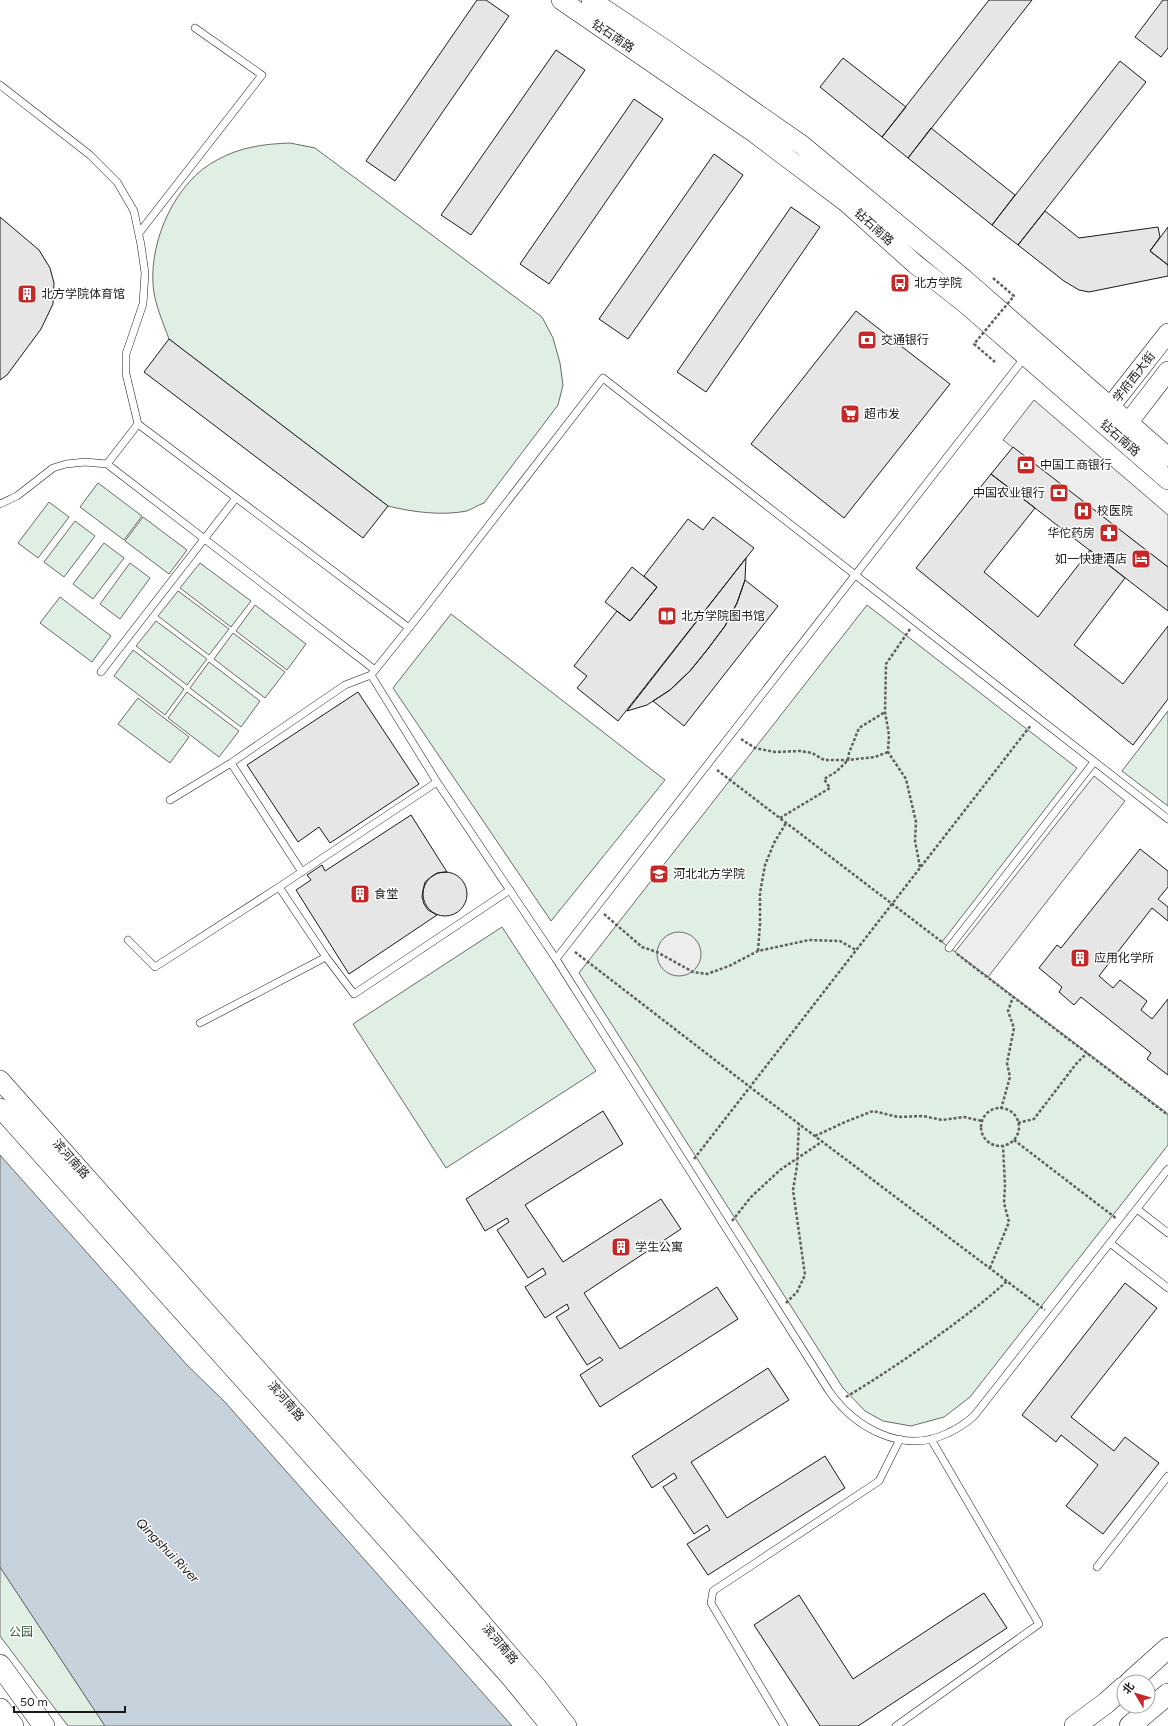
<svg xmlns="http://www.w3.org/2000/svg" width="1168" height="1726" font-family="Figtree,'Noto Sans SC',sans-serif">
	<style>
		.green { fill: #e0efe3; stroke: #6a6a6a }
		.parking { fill: #ededed; stroke: #6a6a6a }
		.water { fill: #c6d2dc; stroke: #6a6a6a }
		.building { fill: #e6e6e6; stroke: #1a1a1a }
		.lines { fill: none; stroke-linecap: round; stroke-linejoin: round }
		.lane-casing { stroke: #1a1a1a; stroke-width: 8 }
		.secondary-casing { stroke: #1a1a1a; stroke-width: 20 }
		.primary-casing { stroke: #1a1a1a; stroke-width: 22 }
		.path { stroke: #5f5f5f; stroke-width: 2.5; stroke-dasharray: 3 2; stroke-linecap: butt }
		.lane { stroke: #fff; stroke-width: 7 }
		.secondary { stroke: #fff; stroke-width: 19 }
		.primary { stroke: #fff; stroke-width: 21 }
		.path-bridge { stroke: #5f5f5f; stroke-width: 2.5; stroke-dasharray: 3 2; stroke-linecap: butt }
		.labels { text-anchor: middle; stroke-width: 3; stroke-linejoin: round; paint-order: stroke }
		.street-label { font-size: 12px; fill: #1a1a1a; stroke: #fff }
		.poi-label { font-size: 12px; fill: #1a1a1a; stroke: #fff; text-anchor: start }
		.park-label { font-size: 12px; fill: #2b5a34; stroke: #fff }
		.water-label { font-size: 13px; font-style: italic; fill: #1a1a1a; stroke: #fff }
	</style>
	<rect width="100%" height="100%" fill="#fff"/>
	<path class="green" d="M290,143L315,148L542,317L553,338L560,363L563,385L558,405L484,503C478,505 472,509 467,511C442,516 412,512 388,506L169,339C163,322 154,303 153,284C150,239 176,181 217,160C240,147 264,144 290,143Z
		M98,483L142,516L124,540L80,507Z
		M49,502L69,517L38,558L18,543Z
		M143,517L187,550L169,574L125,541Z
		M75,521L95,536L64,577L44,562Z
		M104,543L124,558L93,599L73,584Z
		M130,563L150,578L120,619L100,604Z
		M200,563L251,601L231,627L180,588Z
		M178,591L229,629L209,655L158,616Z
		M60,597L111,636L92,662L40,623Z
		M255,605L306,644L287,670L236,631Z
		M867,605L1077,768L942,942L1168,1114V1145L970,1397L944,1417L911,1426L883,1421L865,1411L843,1388L579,973Z
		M451,614L665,780L551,921L393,688Z
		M156,621L207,659L187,685L136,646Z
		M233,633L285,672L265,698L214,659Z
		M133,650L184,689L165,715L114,676Z
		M209,662L260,701L241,727L190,688Z
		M187,692L239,731L219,757L168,718Z
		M138,698L189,737L170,763L118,724Z
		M1168,711V806L1122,771Z
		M502,927L596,1071L446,1168L353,1024Z
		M0,1567L105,1726H68L0,1636Z"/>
	<path class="parking" d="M1034,400L1168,515V567L1003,440Z
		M1094,776L1125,801L988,977L955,952Z
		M657 954a22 22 0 1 1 44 0a22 22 0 1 1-44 0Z"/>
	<path class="water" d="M0,1155L187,1365L224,1401L512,1726H105L0,1567Z"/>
	<path class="building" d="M477,0H486L509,16L395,181L366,161Z
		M989,0H1032L908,158L882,137Z
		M1163,0H1168V48L1161,57L1135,37Z
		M556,50L585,70L471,235L441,215Z
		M843,58L906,107L882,137L820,87Z
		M1120,61L1146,82L1018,245L992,225Z
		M634,99L663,119L549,284L520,264Z
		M931,128L1015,195L992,225L908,158Z
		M714,154L743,175L628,339L599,319Z
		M791,207L820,227L706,392L677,372Z
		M1045,211L1079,238L1158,227L1160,237L1150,251L1168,265V276L1089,292L1079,290L1064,281L1018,245Z
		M0,217L39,250L50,268L54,283L53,304L41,329L7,375L0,380Z
		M1168,227V265L1150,251Z
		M856,311L950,384L844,518L751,444Z
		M169,339L388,506L363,538L144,372Z
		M1013,447L1168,567V611L991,474Z
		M991,474L1035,508L984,572L1038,617L1090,550L1125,578L1074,645L1123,684L1168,626V699L1133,745L916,568Z
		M713,517L754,548L618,721L577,688L587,676L574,666L617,611L630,621L657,587L644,576L688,519L703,530Z
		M746,558L745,580L737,603L725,626L707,650L690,671L670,690L647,705L627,711Z
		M632,567L657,587L630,621L605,602Z
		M745,580L778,606L684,726L653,701L670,690L690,671L707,650L725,626L737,603Z
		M358,692L419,784L330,843L319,827L298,842L247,765Z
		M411,815L447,872L437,873L431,877L425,882L423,890L422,897L424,904L428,910L437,915L349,974L296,890L311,880L307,875L322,865L325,871Z
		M1140,849L1168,871V887L1158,899L1168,907V921L1152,908L1099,976L1113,988L1120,980L1147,1001L1141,1010L1152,1019L1168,999V1075L1147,1059L1151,1053L1081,997L1074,1005L1059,992L1062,987L1039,968L1057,945L1061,948Z
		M423 894a22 22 0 1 1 44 0a22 22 0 1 1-44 0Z
		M603,1111L623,1144L525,1205L563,1262L661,1199L681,1229L584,1293L620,1349L717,1287L738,1319L600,1407L580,1375L603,1360L600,1357L587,1365L556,1317L569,1309L567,1304L545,1318L525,1287L546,1274L543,1268L528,1278L497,1230L509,1222L507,1218L485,1231L466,1199Z
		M1125,1283L1157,1308L1071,1417L1114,1451L1125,1437L1159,1463L1103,1534L1066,1506L1098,1465L1061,1435L1056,1442L1022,1415Z
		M768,1368L789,1400L691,1462L727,1518L825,1456L845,1488L708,1575L687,1544L710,1530L707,1525L694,1534L663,1487L677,1478L674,1473L652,1488L632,1456Z
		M984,1593L1007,1628L858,1726H820L754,1625L799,1595L853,1679Z"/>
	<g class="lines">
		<defs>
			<path id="lane" d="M0,85L90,155L117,182L134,211L141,245L145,273L143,304L126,354V374L138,424L409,628
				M139,233L262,75L195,28
				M107,464L138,424
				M0,504L17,496L53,468L66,464L85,462L107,464L375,670
				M101,672L236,498
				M231,763L302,872
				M170,800L231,763L345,685L371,675
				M1168,819L603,378L424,609L371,675L437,782L556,959L829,1391C855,1428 903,1455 948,1433C957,1429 966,1423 974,1416L1168,1169
				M279,887L326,957L354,994L510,890
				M128,940L155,967L279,887L437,782
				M949,948L1094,762
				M556,959L1025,357
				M200,1023L326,957
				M1137,1209L1168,1233
				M1110,1243L1168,1288
				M1097,1567L1168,1476
				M784,1726L711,1603L713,1591L879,1481L900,1439
				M896,1726L1039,1624L931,1439"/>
			<path id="secondary" d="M561,0L753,132L847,203L915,264L967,305L1168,480
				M591,0L663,48L802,145L963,278L1168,457
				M1102,417L1168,333
				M1121,432L1168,371
				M0,1080L450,1586L537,1687L567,1726
				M0,1108L511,1678L550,1726"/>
			<path id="primary" d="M0,1665L44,1726
				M1130,1682L1168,1648
				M0,1709L13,1726
				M1075,1726L1106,1703L1124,1687
				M1130,1726L1168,1694"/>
		</defs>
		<use href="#lane" class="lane-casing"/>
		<use href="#secondary" class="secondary-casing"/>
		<use href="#primary" class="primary-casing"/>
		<path class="path" d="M910,629L886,664L885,712L889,735L888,752L906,779L916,822L915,841L920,867
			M741,739L755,748L775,752L800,751L812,753L824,760H848L875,757L888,752
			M717,770L942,942
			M780,818L830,788L824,779L836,772L848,760L849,753L859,728L885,712
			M604,914L642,947L657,952L693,972L707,974L729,966L758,951L809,940L840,941L856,950
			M758,951L760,924V893L765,865L774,843L786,823
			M575,952L750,1087L1045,1310
			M957,954L1168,1115
			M981 1127a19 19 0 1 1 38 0a19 19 0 1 1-38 0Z
			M1001,1109L1010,1077L1007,1063L1014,1028L1008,1011L1013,997
			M1018,1123L1034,1119L1076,1064L1087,1053
			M815,1136L845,1122L873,1111L898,1117L923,1116L942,1120L964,1117L982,1121
			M1014,1140L1117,1219
			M694,1159L1031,725
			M732,1221L751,1197L780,1170L823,1141
			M990,1268L1009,1222L1004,1203L1005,1185L1003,1146
			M786,1303L797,1292L805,1275L793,1190L797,1166L799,1124
			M846,1397C886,1373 925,1346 962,1318C978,1306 993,1294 1007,1281"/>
		<use href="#lane" class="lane"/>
		<use href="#secondary" class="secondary"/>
		<use href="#primary" class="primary"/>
		<path class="path-bridge" d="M993,278L1014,296L974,344L995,362"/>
	</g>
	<defs>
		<symbol id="bus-square" viewBox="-11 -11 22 22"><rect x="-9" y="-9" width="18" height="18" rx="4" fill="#c62828" stroke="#fff"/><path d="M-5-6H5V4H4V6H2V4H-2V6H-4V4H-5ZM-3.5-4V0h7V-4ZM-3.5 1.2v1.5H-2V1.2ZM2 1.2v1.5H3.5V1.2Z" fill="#fff"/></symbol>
		<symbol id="building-square" viewBox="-11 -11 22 22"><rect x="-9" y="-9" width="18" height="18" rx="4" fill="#c62828" stroke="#fff"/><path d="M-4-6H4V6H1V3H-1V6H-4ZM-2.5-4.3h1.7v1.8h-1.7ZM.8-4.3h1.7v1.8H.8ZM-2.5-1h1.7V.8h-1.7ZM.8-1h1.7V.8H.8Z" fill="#fff"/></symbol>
		<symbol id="bank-square" viewBox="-11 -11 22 22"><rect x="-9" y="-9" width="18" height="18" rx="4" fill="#c62828" stroke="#fff"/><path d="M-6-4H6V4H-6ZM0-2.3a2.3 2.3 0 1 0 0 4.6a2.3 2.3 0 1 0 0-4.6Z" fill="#fff"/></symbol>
		<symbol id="supermarket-square" viewBox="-11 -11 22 22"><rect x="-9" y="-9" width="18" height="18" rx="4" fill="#c62828" stroke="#fff"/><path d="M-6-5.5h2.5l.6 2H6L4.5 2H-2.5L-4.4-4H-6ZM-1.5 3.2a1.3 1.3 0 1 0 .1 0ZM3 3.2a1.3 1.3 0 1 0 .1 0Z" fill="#fff"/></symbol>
		<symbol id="hospital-square" viewBox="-11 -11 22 22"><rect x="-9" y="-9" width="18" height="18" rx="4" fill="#c62828" stroke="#fff"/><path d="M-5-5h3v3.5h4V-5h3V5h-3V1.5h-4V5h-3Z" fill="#fff"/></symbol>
		<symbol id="pharmacy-square" viewBox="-11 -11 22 22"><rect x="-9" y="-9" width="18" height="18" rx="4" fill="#c62828" stroke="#fff"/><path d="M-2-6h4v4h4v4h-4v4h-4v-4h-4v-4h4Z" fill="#fff"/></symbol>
		<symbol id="hotel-square" viewBox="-11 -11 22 22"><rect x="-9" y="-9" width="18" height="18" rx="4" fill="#c62828" stroke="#fff"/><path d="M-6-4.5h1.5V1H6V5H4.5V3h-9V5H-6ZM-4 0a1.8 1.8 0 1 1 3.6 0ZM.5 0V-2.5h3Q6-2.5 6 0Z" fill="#fff"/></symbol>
		<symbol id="library-square" viewBox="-11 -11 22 22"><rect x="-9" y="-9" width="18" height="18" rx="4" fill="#c62828" stroke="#fff"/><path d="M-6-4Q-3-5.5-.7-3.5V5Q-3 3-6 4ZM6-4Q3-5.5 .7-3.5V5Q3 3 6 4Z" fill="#fff"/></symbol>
		<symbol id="university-square" viewBox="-11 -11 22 22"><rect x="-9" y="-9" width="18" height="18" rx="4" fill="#c62828" stroke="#fff"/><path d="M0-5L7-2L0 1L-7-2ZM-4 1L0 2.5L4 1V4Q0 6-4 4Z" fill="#fff"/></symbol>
	</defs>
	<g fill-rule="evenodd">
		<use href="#bus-square" x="889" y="272" width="22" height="22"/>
		<use href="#building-square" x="16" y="283" width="22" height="22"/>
		<use href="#bank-square" x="856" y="329" width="22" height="22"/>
		<use href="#supermarket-square" x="839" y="403" width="22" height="22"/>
		<use href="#bank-square" x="1015" y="454" width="22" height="22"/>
		<use href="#bank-square" x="1048" y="482" width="22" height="22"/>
		<use href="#hospital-square" x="1072" y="500" width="22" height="22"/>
		<use href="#pharmacy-square" x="1098" y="522" width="22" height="22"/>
		<use href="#hotel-square" x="1130" y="548" width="22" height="22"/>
		<use href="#library-square" x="656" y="605" width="22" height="22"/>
		<use href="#university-square" x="648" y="863" width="22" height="22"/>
		<use href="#building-square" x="349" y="883" width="22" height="22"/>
		<use href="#building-square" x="1069" y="947" width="22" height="22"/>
		<use href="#building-square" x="610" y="1236" width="22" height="22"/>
	</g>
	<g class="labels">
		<g class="street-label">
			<text transform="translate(613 36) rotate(34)" y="4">钻石南路</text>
			<text transform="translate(874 227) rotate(42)" y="4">钻石南路</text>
			<text transform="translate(1134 377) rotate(-52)" y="4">学府西大街</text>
			<text transform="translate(1120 438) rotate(41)" y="4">钻石南路</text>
			<text transform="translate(71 1159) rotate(48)" y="4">滨河南路</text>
			<text transform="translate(286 1401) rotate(49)" y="4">滨河南路</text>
			<text transform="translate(500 1644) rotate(50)" y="4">滨河南路</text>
		</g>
		<g class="poi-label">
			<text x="914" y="287">北方学院</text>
			<text x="41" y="298">北方学院体育馆</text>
			<text x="881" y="344">交通银行</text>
			<text x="864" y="418">超市发</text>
			<text x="1040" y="469">中国工商银行</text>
			<text x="1045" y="497" text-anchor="end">中国农业银行</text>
			<text x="1097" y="515">校医院</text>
			<text x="1095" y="537" text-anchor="end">华佗药房</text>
			<text x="1127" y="563" text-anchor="end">如一快捷酒店</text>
			<text x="681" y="620">北方学院图书馆</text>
			<text x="673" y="878">河北北方学院</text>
			<text x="374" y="898">食堂</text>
			<text x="1094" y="962">应用化学所</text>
			<text x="635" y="1251">学生公寓</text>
		</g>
		<g class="park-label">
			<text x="21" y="1636">公园</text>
		</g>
		<g class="water-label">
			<text transform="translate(168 1550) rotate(46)" y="5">Qingshui River</text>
		</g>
	</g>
	<g transform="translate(1136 1694) rotate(308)"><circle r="19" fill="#ffffff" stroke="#a3a3a3"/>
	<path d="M0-3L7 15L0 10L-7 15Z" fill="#c62828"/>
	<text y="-6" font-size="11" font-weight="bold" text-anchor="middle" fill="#1a1a1a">北</text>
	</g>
	<path d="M14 1706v6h111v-6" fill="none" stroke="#1a1a1a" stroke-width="2"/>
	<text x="20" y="1706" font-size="12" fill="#1a1a1a" stroke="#ffffff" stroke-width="3" paint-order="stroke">50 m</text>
</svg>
